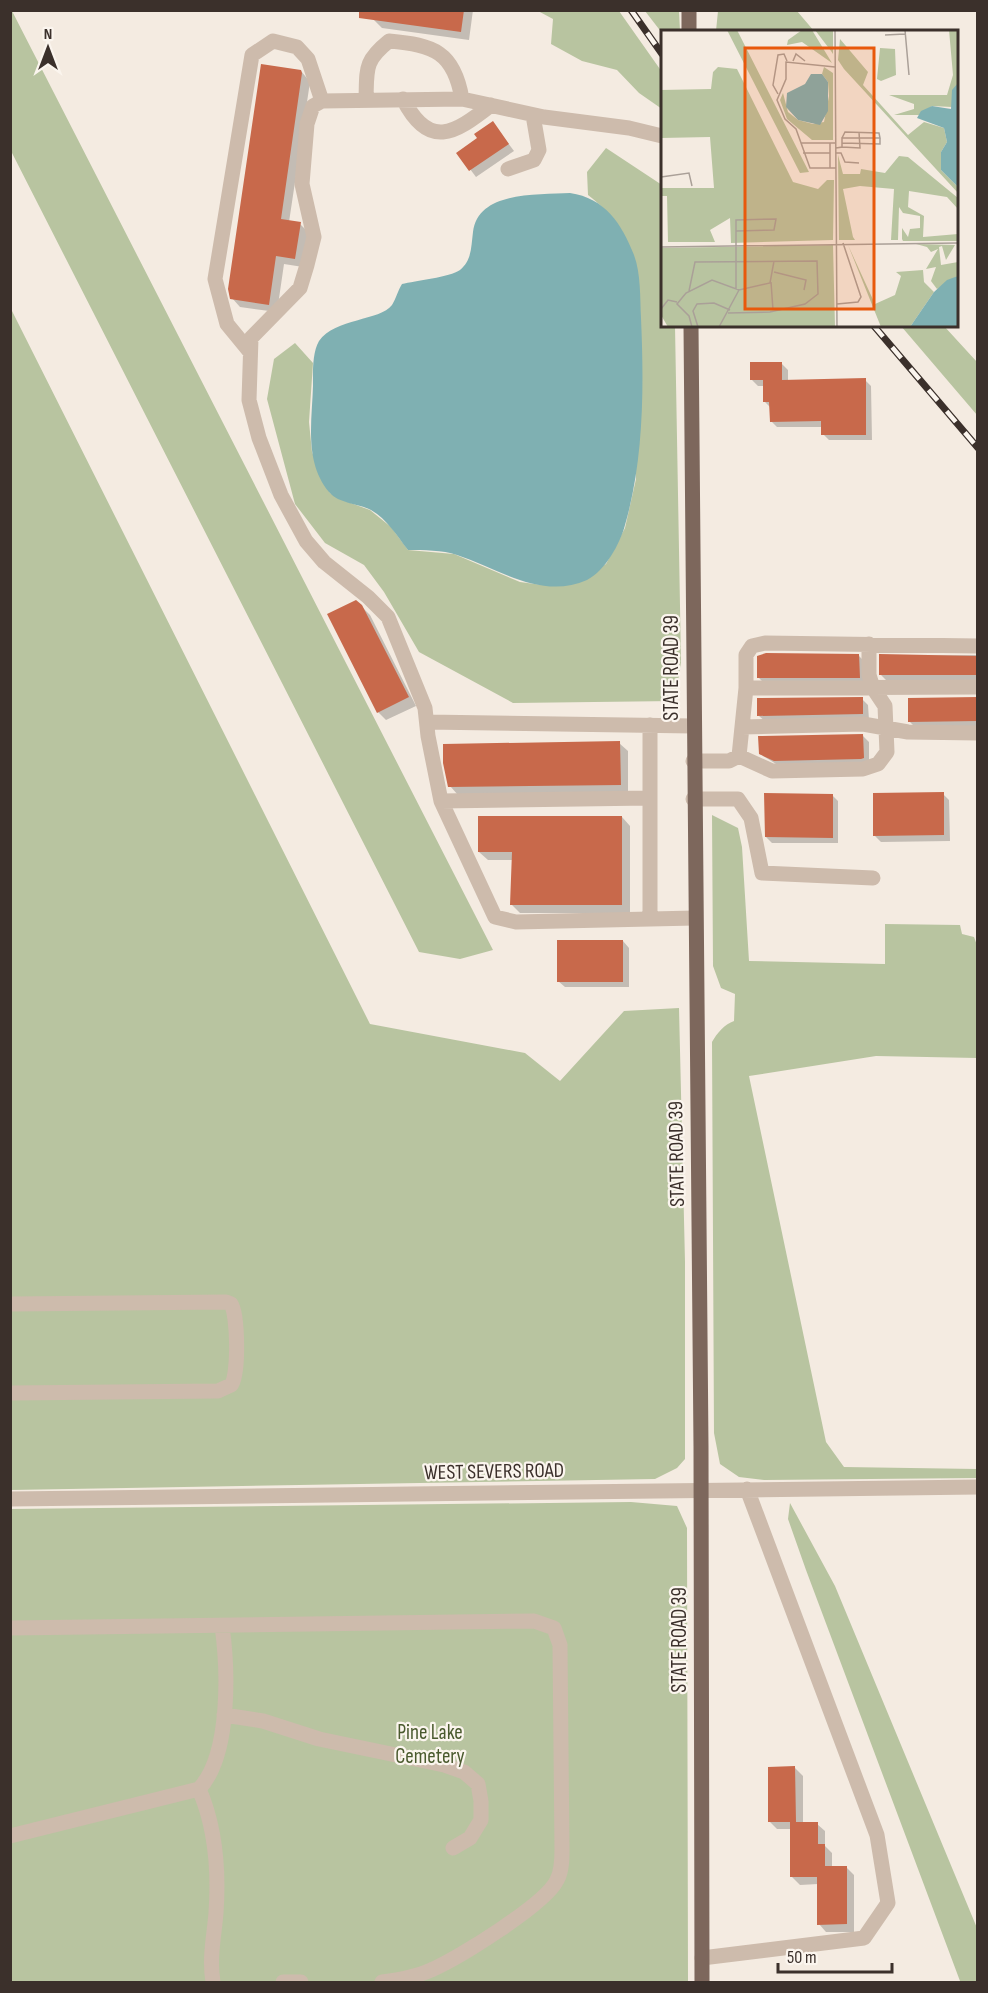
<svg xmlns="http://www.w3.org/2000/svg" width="988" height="1993" font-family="'Sofia Sans Condensed',sans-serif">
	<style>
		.green { fill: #b8c4a0 }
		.water { fill: #7fb0b2 }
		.shadow { fill: #0003 }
		.building { fill: #c8694b }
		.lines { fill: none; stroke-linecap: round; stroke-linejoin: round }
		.minor { stroke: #cdbbac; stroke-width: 15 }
		.major { stroke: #7d675c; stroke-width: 15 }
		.rail-casing { stroke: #3b302b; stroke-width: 7 }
		.rail { stroke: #fbf5ee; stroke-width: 4.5; stroke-dasharray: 14; stroke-linecap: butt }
		.labels { text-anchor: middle; stroke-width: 4.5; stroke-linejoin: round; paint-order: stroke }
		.street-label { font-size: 21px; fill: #3b302b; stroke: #fbf5ee }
		.park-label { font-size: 21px; fill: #4a5a2e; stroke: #fbf5ee }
		.inset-road { fill: none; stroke: #aaa098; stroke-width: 1.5 }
		.view { fill: #e8590c; fill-opacity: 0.15; stroke: #e8590c; stroke-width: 3 }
		.inset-edge { fill: none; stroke: #3b302b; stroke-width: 3 }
	</style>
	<rect width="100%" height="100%" fill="#f4ebe1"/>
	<path class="green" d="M12,11L493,950L460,959L419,952L11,151Z
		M538,11H619L662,72V109L639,93L617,70L582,61L551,44L553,19Z
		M645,11H679L680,31L662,33Z
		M718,11H797L814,31H716Z
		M606,148L662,185V326H675L681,662L675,701L513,703L419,652L384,592L364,565L325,543L295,504L267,399L274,359L295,343L313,363L309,422L312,452L322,477L330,493L345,501L370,510L391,527L408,550L454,554L520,582L542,585L571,584L606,564L625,528L636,479L634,257C622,231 611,212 588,195L587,172Z
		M10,307L370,1024L525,1053L560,1081L624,1011L679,1008L685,1262V1459L677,1468L655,1479L11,1490Z
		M901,326H944L977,362V415Z
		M712,815L738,828L742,847L749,961L885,964V924L960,925L962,934L974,937L978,948L977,1058L876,1056L749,1076L826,1442L844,1467L977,1469V1478L764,1480L739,1477L720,1464L714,1433L712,1042C717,1033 725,1024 734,1021L735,994L721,988L713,966Z
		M631,1502L677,1506L687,1528L688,1982H11L10,1509Z
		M790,1503L835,1586L977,1928V1982L960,1981L806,1570L788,1519Z"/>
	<path class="water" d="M570,193C605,198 622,224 634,255C641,274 640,298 641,318C644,386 644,460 625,525C620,544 605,571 587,580C542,600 499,569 457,555C442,550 424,550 408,550C397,536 387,519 371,510C358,503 339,504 329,492C304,462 312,421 313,386C313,373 312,353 319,341C335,318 380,321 392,305C396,299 398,290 402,284C415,281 450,277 460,270C472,260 471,247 473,232C478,190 539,195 570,193Z"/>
	<path class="shadow" d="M375,10H473L469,40L382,28L373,19Z
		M301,71L310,82L289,222L300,224L308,232L303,267L284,264L277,312L240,307L232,298Z
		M493,123L514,151L476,177L458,153L480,139Z
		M781,363L788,370V381L865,380L871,386L872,440H829L823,434V427H777L771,421V408L765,402V386H758L752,380Z
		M361,606L370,615L416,706L386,720L378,712Z
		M978,655V680L887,681L881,675L880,656Z
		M859,656L865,662V683L765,684L759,678Z
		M759,699H862L868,705L869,720L766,722L759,716Z
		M978,699V729L918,730L909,721Z
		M863,736L869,742V764L781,767L760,754Z
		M619,743L628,751V792L458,795L450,786Z
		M943,794L949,800L950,841L881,842L875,836Z
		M832,795L838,801V843H772L766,837Z
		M622,817L630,826V913H520L512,905L513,860H488L479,852Z
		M623,941L629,948V987H565L558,981Z
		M795,1768L803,1776V1823L817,1824L825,1831V1846L832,1853V1867H846L854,1875V1932H826L819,1924L818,1884L800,1885L792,1877L791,1829H777L769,1821Z"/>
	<path class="building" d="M359,10H464L461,32L359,18Z
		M261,64L301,70L302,73L281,219L301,222L295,259L276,256L269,305L230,299L228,289Z
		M493,121L509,144L469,171L456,153L477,138L474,134Z
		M750,362H782V380L866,378V435H821V421L770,422L769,402H763V380H750Z
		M356,600L362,605L409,697L377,713L327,614Z
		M766,653L859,654L860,678H757V656Z
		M879,654L978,656V675H879Z
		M863,697V714L757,716V698Z
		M978,697V721L908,722V698Z
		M863,734L864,758L861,759L774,761L759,754L758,736Z
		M620,741L621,785L448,787L443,763V744Z
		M944,792V835L873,836V793Z
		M764,793L833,794V838L765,837Z
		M478,816H622V905H510L512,852H478Z
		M557,940H623V982H557Z
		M795,1766L796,1822H793H818V1844H825V1866H847V1924L817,1925V1877H790V1822H768V1767Z"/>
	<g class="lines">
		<path class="minor" d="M366,99C367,69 364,61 389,41C434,45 454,52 462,99
			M403,99C429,150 454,134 491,105
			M662,136L629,128L544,117L462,99L322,101L313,106L307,124L302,184L314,237L307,265L300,288L251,338L249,400L259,438L281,495L306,541L324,562L368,597L388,617L425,708L428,736L441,801L495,917L516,922L695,918
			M508,169L534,160L539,150L533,115
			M250,352L227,324L215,279L252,55L273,41L297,47L308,59L322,101
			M746,688V655L752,646L765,643L978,646
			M427,722L693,726
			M650,725V918
			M742,727L863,724L908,732L978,733
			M739,756L772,771L863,769L878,764L887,752L885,706L873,688L869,675V644
			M693,761H729L739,756L746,688L978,687
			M693,799H738L751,818L762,873L873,878
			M441,801L650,798
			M10,1304L226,1302L231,1304C238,1315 239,1376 231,1385L218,1391L10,1393
			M10,1499L978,1487
			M10,1628L534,1621L554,1628L560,1645L562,1849C562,1859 562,1871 557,1880C546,1904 457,1959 431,1970C416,1977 398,1980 382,1982
			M224,1715L263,1721L319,1739L444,1765L464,1772L478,1784L481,1801V1820L470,1838L453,1848
			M199,1789C216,1828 219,1870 216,1913C214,1937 209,1958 213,1982
			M10,1836L199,1789C231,1755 228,1669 222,1626
			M702,1958L864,1938L888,1903L877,1835L747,1489
			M283,1982H301"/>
		<path class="major" d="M689,10V32
			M691,326L701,1446L702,1982"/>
		<defs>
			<path id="rail" d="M631,10L662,54
				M874,326L978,448"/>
		</defs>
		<use href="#rail" class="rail-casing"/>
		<use href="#rail" class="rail"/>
	</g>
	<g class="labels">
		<g class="street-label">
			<text transform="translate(671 668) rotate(-90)" y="7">STATE ROAD 39</text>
			<text transform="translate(676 1154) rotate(-91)" y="7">STATE ROAD 39</text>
			<text transform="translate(494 1471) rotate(-1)" y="7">WEST SEVERS ROAD</text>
			<text transform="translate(679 1640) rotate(-90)" y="7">STATE ROAD 39</text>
		</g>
		<g class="park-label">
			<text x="430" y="1739">Pine Lake<tspan x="430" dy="24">Cemetery</tspan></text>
		</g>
	</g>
	<g transform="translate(661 30)">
		<rect width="297" height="297" fill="#f4ebe1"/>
		<path d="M66,0H76L148,142L139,143ZM141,0H151L171,33L141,12L126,15L127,10ZM154,0H172V24L170,21ZM288,0H297V53L291,77L271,76L258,85H233L253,79V74L228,65H286L292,45ZM179,9L207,42L202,55L247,105L263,92L283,98L286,112L280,122V140L297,157V163L183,39L177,30ZM219,18L234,19L235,45L220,51L216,49ZM57,37L76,39L132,152L157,159L166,150H173L172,210L70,213L69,188L49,200L54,212H7L6,166H0V158H53L49,107L0,108V60L50,59L52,42ZM163,37L172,43V110H151L126,89L119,70L122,63L127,82L137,90L152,94L163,92L168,66L167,52L161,44ZM177,125L182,144H199L200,139L224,143L238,126L247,127L297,168V179L286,167L248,161L247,177L263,186L262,207L297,204V211H242L241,209V198L247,207L249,199L259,198V186L242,183L238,177L237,210H178ZM199,156L233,159L230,210H194L192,207L182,159ZM255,214L294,215L285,230L281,216L278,217L280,235L297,232V246L276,259L270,251L275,237L265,239L277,219L270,222L266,217ZM172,215L174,297H7L0,285V218ZM187,215L214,274L234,265L240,246L235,242L262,240L263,252L273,262L249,297H220Z" fill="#b8c4a0" fill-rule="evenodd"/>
		<path d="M150,44H161L167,52V81L159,95L137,90L125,77L126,63L144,54ZM297,53V157L280,140V122L286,112L283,98L256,88L260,81L271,76L290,79L291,60ZM297,246V297H249L273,262L286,250Z" fill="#7fb0b2"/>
		<path class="inset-road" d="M174,0L176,297M244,0L248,45M224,5L244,4M132,31L135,24L144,31M174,37L125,32V49L116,70L124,89L135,99L149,138H175M117,64L112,55L117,25L123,24L126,31M140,113H175M169,113V138M181,113L219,114V108M181,117L199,118L198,102M175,118L181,117V108H219L218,103L184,102L181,108M142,123H169M175,123H180L184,132L198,133M0,147L28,143L31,156M75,201L113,200L115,189L75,190V259M0,217L297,213M113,242L145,250L143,260M110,252L112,280M28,261L34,232L156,231L157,264L144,274L109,282L67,283M176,274L197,272L200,267L182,213M0,279L7,270L16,272M31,297L28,286L16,274L25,263L51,250L78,260L109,253L113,231M37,297L32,281L36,274L53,273L69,280M58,297L78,260"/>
		<path class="view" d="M84,18H213V279H84Z"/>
		<rect width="297" height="297" class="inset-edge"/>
	</g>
	<rect width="988" height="1993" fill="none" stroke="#3b302b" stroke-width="24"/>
	<g transform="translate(48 48)" stroke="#fbf5ee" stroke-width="4.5" paint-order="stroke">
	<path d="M0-4.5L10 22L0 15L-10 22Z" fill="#3b302b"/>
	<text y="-9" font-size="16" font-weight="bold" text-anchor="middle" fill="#3b302b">N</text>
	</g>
	<path d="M778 1963v9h114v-9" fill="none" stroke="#3b302b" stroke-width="3"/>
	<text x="787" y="1963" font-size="18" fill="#3b302b" stroke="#fbf5ee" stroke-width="4.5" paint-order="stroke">50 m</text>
</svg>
